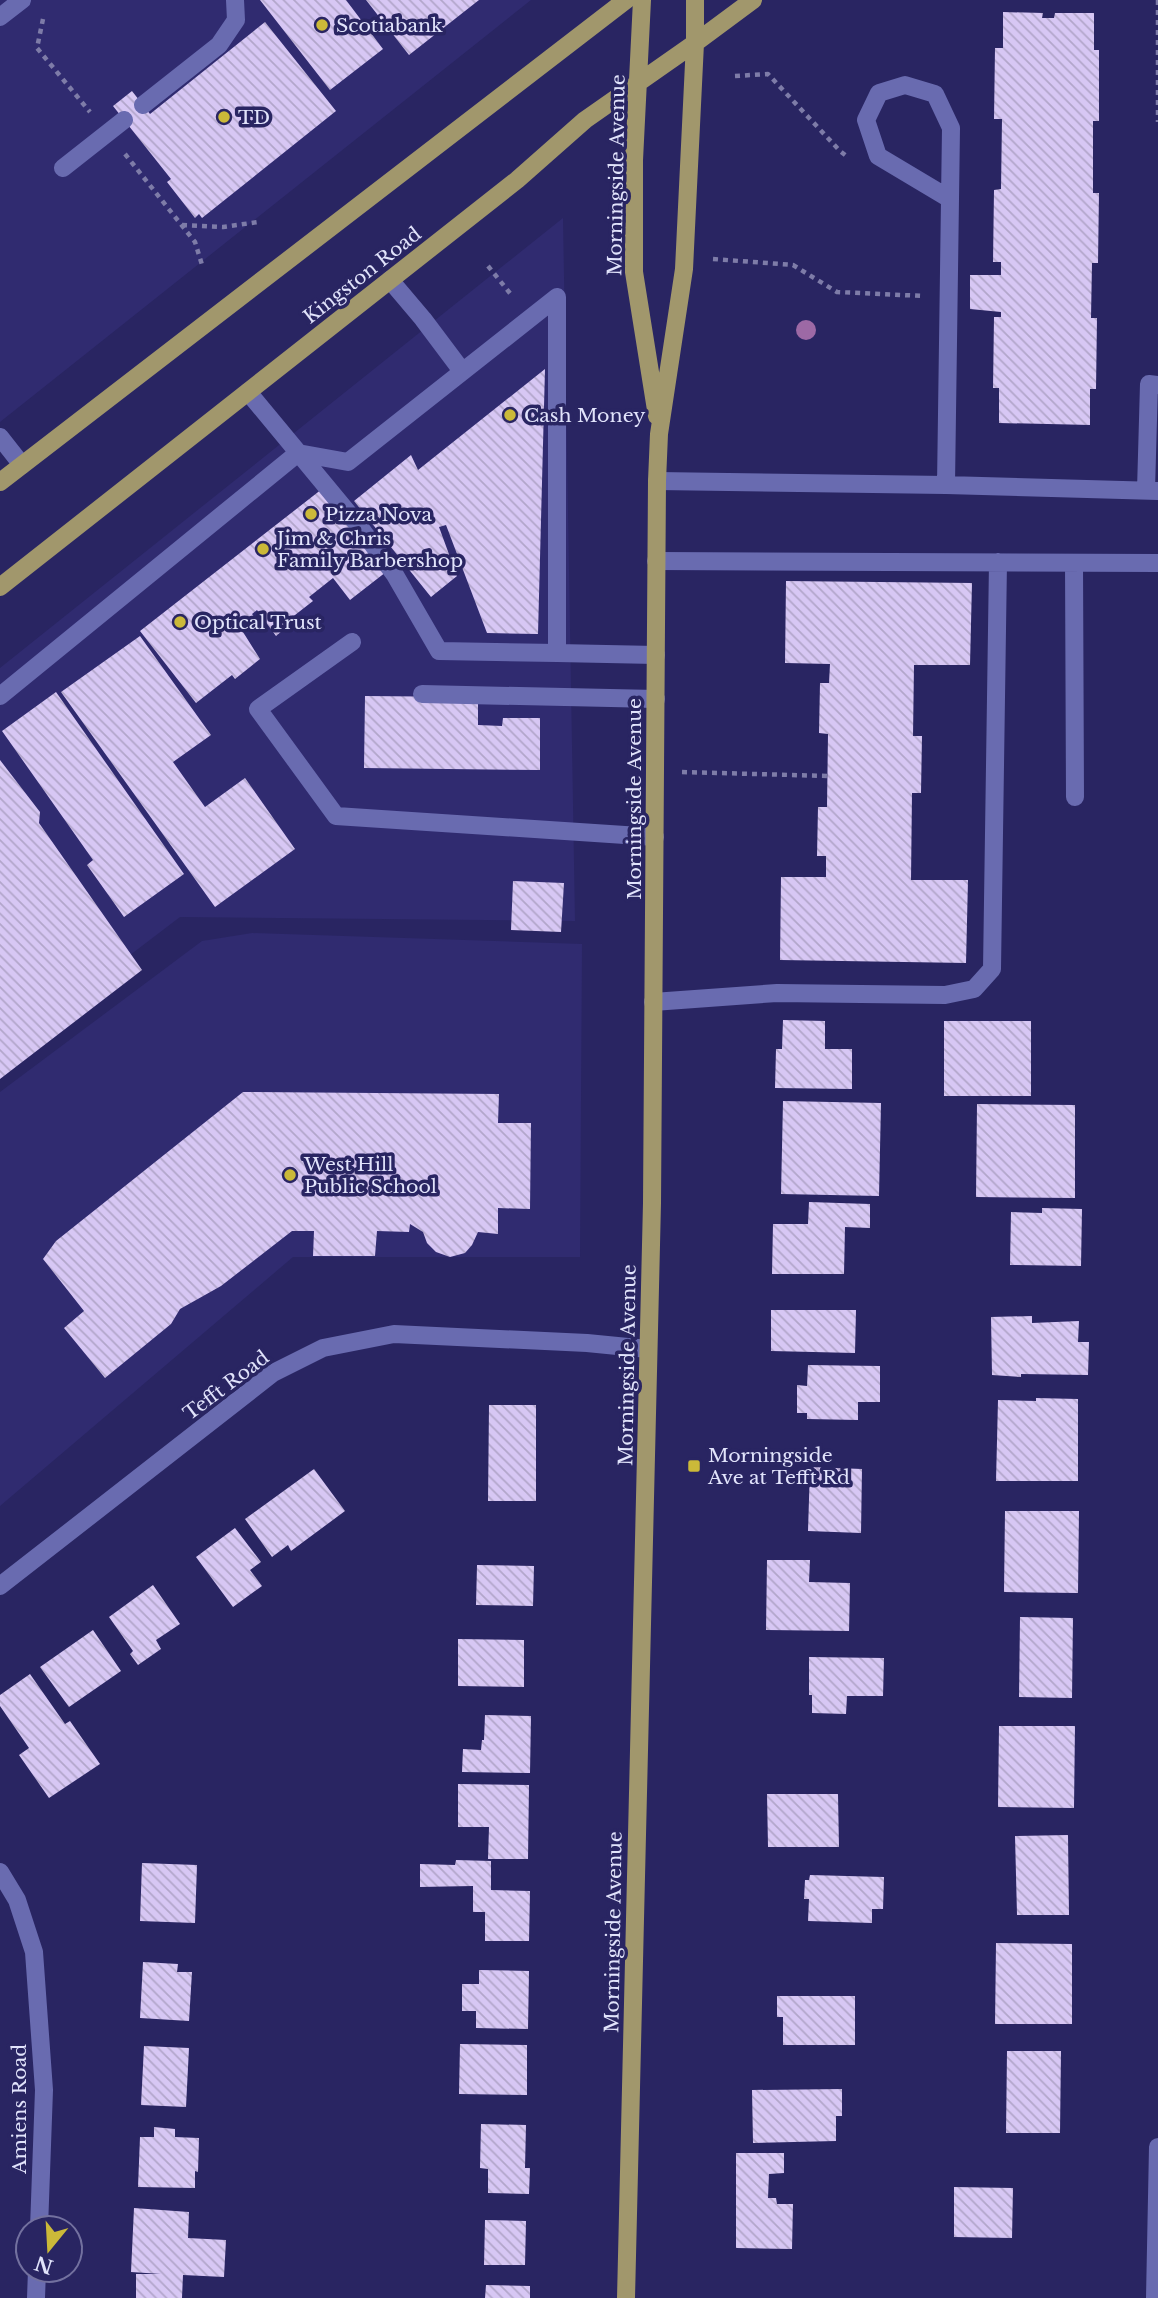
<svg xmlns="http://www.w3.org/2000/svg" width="1158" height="2298" font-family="'Libre Baskerville',serif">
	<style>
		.built { fill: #302b70 }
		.building { fill: url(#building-back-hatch) }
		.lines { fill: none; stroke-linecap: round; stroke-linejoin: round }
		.path { stroke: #7e7ca8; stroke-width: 4.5; stroke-dasharray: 5 5; stroke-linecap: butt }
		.minor { stroke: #696bb0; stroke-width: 18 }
		.major { stroke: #a1976c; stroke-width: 18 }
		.tree { fill: #9d69a5 }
		.poi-dot { fill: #cbb939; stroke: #292562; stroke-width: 2.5 }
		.labels { text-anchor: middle; stroke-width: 7; stroke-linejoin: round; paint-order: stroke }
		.poi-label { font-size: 19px; fill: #e1e3fb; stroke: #292562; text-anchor: start }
		.street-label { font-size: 19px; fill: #e1e3fb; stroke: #292562 }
	</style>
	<defs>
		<pattern id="building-back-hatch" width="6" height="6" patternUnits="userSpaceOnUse" patternTransform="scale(1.75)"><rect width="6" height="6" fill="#d7c7f4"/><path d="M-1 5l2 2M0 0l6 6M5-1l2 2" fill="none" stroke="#b2a6ca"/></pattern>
	</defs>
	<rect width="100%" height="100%" fill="#292562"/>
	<path class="built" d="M0,0H531L0,422Z
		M563,218L575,921L180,917L0,1054V668Z
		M252,933L582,944L580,1257H293L0,1506V1092L202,941Z"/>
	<path class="building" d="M260,0H346L383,49L330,90Z
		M366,0H479L409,55Z
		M1003,12L1043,13L1042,18H1054L1055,13H1094V50H1099V121H1093V193H1099L1098,263H1092L1091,318H1097L1096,389H1090V425L999,423V388H993L994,317H1001V312L970,309V275H1001V262H993L994,190L1001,189L1002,119H994L995,48H1003Z
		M265,22L336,111L202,218L199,214L195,218L167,182L171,179L113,106L132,91L150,114Z
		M545,369L538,634L487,633L446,525L439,527L457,576L431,597L354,501L411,455L418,470Z
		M322,489L386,572L350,600L333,578L309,597L313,601L286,622L289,625L276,636L257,610L252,614L258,622L243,632L260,659L235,679L232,675L196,703L140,631Z
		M786,581L972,583L970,665H914L913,736H922L921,793H912L911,880H968L966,963L780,960L781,877H826V856H817L818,807H827L828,734L819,733L820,683H829L830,664L785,663Z
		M140,636L211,735L173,762L205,807L245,778L295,849L215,907L61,692Z
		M56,692L184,874L124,917L87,865L93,860L2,731Z
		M365,696L478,697V725L502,726L503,718H540V770L364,768Z
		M0,760L40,812L39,823L142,970L0,1079Z
		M513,881L564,883L561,932L511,930Z
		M783,1020L825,1021V1049H852V1089L775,1088L776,1049H782Z
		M944,1021H1031V1096H944Z
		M243,1092L499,1094L498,1123H531L530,1209L498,1208V1234L478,1232L472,1245L465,1253L450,1257L436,1252L427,1243L423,1232L410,1224L409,1232L377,1231L375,1256H313L314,1231H292L221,1286L180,1309L171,1324L105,1378L64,1328L84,1311L43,1259L56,1241Z
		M783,1101L881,1103L879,1196L781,1194Z
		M977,1104L1075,1105V1198L976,1197Z
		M809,1202L870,1204V1228L845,1227L844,1274H772L773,1224H808Z
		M1042,1208L1082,1209L1081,1266L1010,1265L1011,1212L1042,1213Z
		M771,1310H856L855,1353L771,1351Z
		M1032,1316V1323L1079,1321L1078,1342H1089L1088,1375L1021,1374V1377L992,1375L991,1317Z
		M808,1365L880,1366V1402H858V1420L807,1419V1413H797V1385L807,1386Z
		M1036,1398L1078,1399V1481H996L998,1400L1036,1401Z
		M489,1405H536V1501H488Z
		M810,1467L862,1469L861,1533L808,1531Z
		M314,1469L345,1511L291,1551L288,1545L272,1557L245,1519Z
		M1005,1511H1079L1078,1593L1004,1592Z
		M235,1528L261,1562L250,1570L262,1586L233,1607L196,1557Z
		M767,1560H810L809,1582L850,1583L849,1631L766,1630Z
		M477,1565L534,1566L533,1606L476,1605Z
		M153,1585L180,1624L156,1640L161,1649L138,1665L130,1654L133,1651L109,1617Z
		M1020,1617L1073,1618L1072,1698L1019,1697Z
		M93,1630L121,1671L69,1707L40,1667Z
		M458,1639L524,1640V1687L458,1686Z
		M809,1657L884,1658L883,1696H847L846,1714L812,1713V1695H809Z
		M30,1674L65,1724L70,1721L100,1764L49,1798L19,1755L29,1748L0,1706V1695Z
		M485,1715L531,1716L530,1773L462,1772L463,1749L481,1750L482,1740H484Z
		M999,1726H1075L1074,1808L998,1807Z
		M458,1784L529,1785L528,1859H488L489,1827H458Z
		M767,1794H838L839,1847H768Z
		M1068,1835L1069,1915H1017L1015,1836Z
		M456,1860L491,1861V1890L530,1891L529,1941H485V1912H473V1886L420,1887V1864L455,1865Z
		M142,1863L197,1865L195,1923L140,1921Z
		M810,1875L884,1877L883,1909H872V1923L808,1921L809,1899H804L805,1880H809Z
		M996,1943L1072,1944V2024H995Z
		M143,1962L178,1964L177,1972H192L189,2021L140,2018Z
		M479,1970L529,1971L528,2029L476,2028V2011H462V1984H479Z
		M777,1996H855V2045H783V2017H777Z
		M460,2044L527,2045V2095L459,2094Z
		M144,2046L189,2048L186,2107L141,2105Z
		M1007,2051H1061L1060,2133H1006Z
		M842,2089V2116H836V2141L753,2143L752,2090Z
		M481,2124L526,2125L525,2168H530L529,2194L488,2193V2169L480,2168Z
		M154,2127L175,2129V2137L199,2138L198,2172L195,2171V2188L138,2187L140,2137H154Z
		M736,2153H784V2173L769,2174L768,2198H776L777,2204H793L792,2249L736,2248Z
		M954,2187L1013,2188L1012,2238L954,2237Z
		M134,2208L189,2212L188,2238L226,2240L224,2277L183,2275L182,2298H136V2274H161L131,2272Z
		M485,2220L526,2221L525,2265H484Z
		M486,2285L530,2286V2298H485Z"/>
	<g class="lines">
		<path class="path" d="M1158,0V122
			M43,19L37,48L90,112
			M735,76L768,74L840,151L849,158
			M125,154L195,242L203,268
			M182,225L223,227L258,222
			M713,259L793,265L837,292L924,296
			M488,266L513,297
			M682,772L828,776"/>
		<path class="minor" d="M0,17L22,0
			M143,105L219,45L236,20L235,0
			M63,168L124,120
			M390,280L423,319L462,371
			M248,392L359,526L395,575L439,651L557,653
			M0,437L22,465
			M657,481L946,485L1158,491
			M946,485L951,128L935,94L905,85L879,93L866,120L878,156L950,199
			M1146,490L1149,384L1158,385
			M656,561L1158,563
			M1074,563L1075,797
			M352,642L258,709L336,816L655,837
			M422,694L656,699
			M0,696L298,453L348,462L557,297V653L656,655
			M653,1002L777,993L945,995L974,989L992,969L998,562
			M0,1586L273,1373L323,1348L394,1334L587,1343L648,1349
			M0,1872L17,1900L34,1952L44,2090L39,2228
			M36,2298L37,2270
			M1155,2298L1158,2147"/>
		<path class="major" d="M642,0L634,160V272L657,416
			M0,482L626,0
			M0,587L517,180L585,120L695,43L753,0
			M626,2298L652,1203L657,481L659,434L684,269L695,43V0"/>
	</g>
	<circle class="tree" cx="806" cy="330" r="10"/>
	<g class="poi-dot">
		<circle cx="322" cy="25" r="7"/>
		<circle cx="224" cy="117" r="7"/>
		<circle cx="510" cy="415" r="7"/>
		<circle cx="311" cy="514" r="7"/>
		<circle cx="263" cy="549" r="7"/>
		<circle cx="180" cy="622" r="7"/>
		<circle cx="290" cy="1175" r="7"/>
		<rect x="687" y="1459" width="14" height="14" rx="3.5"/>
	</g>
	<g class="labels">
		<g class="poi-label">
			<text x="336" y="32">Scotiabank</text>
			<text x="238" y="124">TD</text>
			<text x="524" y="422">Cash Money</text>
			<text x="325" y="521">Pizza Nova</text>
			<text x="277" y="545">Jim &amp; Chris<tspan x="277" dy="22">Family Barbershop</tspan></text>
			<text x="194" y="629">Optical Trust</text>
			<text x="304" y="1171">West Hill<tspan x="304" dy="22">Public School</tspan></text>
			<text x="708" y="1462">Morningside<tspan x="708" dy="22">Ave at Tefft Rd</tspan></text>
		</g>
		<g class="street-label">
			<text transform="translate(616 175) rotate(-89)" y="7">Morningside Avenue</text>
			<text transform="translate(362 275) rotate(-38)" y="7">Kingston Road</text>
			<text transform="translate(634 799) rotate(-90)" y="7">Morningside Avenue</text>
			<text transform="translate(627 1365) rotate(-89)" y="7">Morningside Avenue</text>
			<text transform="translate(226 1385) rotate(-37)" y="7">Tefft Road</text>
			<text transform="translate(613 1932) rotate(-89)" y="7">Morningside Avenue</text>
			<text transform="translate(19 2109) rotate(-90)" y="7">Amiens Road</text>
		</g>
	</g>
	<g transform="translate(49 2249) rotate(198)"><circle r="33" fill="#292562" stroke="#73719f" stroke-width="2"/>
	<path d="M0-5L12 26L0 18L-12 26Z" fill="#cbb939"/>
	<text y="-10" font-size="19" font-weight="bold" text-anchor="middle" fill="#e1e3fb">N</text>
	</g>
</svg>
